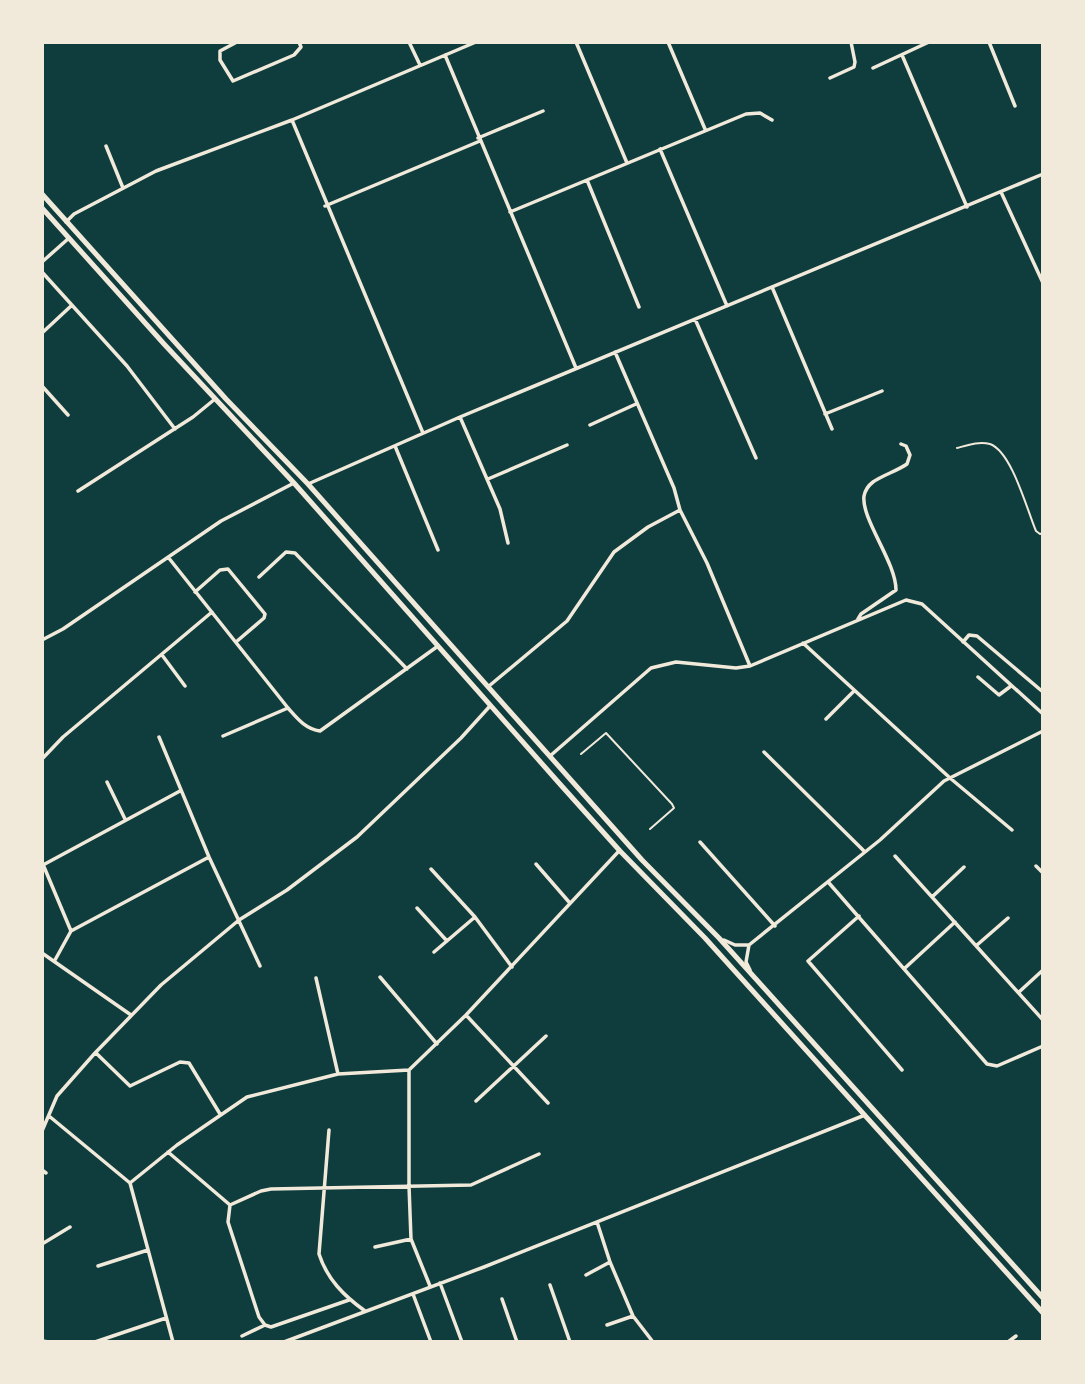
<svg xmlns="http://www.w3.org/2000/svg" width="1085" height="1384" font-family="'Fira Sans Condensed',sans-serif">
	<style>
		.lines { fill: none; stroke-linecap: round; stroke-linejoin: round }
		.service { stroke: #f1e9da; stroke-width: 2 }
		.minor { stroke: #f1e9da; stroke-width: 3.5 }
		.trunk { stroke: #f1e9da; stroke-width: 5 }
	</style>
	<rect width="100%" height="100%" fill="#0f3d3e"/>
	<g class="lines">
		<path class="service" d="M957,448C968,445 979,441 990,444C1012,452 1027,510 1036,531L1040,534L1043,533
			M581,754L606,733L672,804L674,808L650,829"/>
		<path class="minor" d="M237,42L220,51V60L233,81L294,55L301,47L299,42
			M409,42L420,65
			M576,42L627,163
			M668,42L705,129
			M989,42L1015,106
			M445,55L576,368
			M902,55L967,207
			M873,68L929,42
			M830,78L854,67L855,62L851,42
			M292,120L423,433
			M478,138L543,111
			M106,146L123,188
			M660,149L727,306
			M587,180L639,307
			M1001,192L1043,283
			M325,206L480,141
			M510,212L746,114L760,113L772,120
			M66,222L74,214L156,171L292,120L476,42
			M42,262L69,238
			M42,272L127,366L175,429
			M772,287L832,429
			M695,319L756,458
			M42,333L71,306
			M42,386L68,415
			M825,414L882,391
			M460,417L500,509L508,543
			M590,425L636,404
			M395,446L438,550
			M488,479L567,445
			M308,484L460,417L1043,174
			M78,491L193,417L215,399
			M680,510L707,563L750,666L906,600L922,604L1043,714
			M168,557L288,708C297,718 305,729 320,731L438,646
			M259,577L286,552L295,553L407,669
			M195,592L220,570L228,569L265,614L264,618L236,642
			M858,619L861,614L896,590C896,562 861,519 864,496C865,491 869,485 873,482C883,475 897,471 907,464L910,455L906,446L901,444
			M42,640L63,629L221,521L294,483
			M963,642L969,635L977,636L1043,692
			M803,643L950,778L1012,830
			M162,655L185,686
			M978,677L999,695L1011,686
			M489,686L567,621L614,552L648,527L680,510L674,488L615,352
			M826,719L854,691
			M223,736L288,708
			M159,737L209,857L260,966
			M764,752L864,851
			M550,756L651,668L676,662L736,668L750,666
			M42,759L63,737L212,612
			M107,782L125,819
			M700,842L775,926
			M895,856L1043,1020
			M42,862L71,931L55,960
			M536,864L569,902
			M43,865L180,791
			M1036,866L1043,873
			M431,869L475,917L512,967
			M829,883L987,1064L997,1066L1043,1046
			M932,897L964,867
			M417,908L447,941
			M859,916L808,961L902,1070
			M71,931L209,857
			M724,940L735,945H749L880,840L944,781L1043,731
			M749,945L746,962L750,970
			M977,945L1008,918
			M434,952L475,917
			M42,953L131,1015
			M905,968L955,922
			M380,977L437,1044
			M316,978L338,1074
			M1019,992L1043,970
			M466,1015L548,1103
			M96,1053L130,1086L180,1062L189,1063L220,1114
			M409,1070V1186L411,1239L430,1286
			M476,1101L546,1036
			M49,1116L130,1183
			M329,1130L319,1254C327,1279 344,1296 365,1311
			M42,1131L57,1096L95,1053L161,985L239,920L287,890L357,837L461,738L490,706
			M168,1152L230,1205
			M42,1170L46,1173
			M130,1183L177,1145L247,1097L338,1074L409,1070L466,1015L619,851
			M130,1183L173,1342
			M230,1205L261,1191L271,1189L471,1185L539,1154
			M230,1205L228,1222L259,1317L265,1325L271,1327L349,1300
			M597,1222L610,1262L633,1316L653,1342
			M42,1244L70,1227
			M375,1247L411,1239
			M98,1266L148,1250
			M586,1275L610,1262
			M440,1283L462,1342
			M550,1285L570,1342
			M413,1294L431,1342
			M502,1299L517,1342
			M607,1325L633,1316
			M242,1336L265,1325
			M42,1341L49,1342
			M95,1342L166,1318
			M284,1342L484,1267L865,1115
			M1008,1342L1016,1336"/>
		<path class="trunk" d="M42,194L226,399L308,484L642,860L719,938L1043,1298
			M42,208L164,344L294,483L559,783L620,851L705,938L1043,1313"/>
	</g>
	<rect width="1085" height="1384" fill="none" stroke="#f1e9da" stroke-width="88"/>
</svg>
